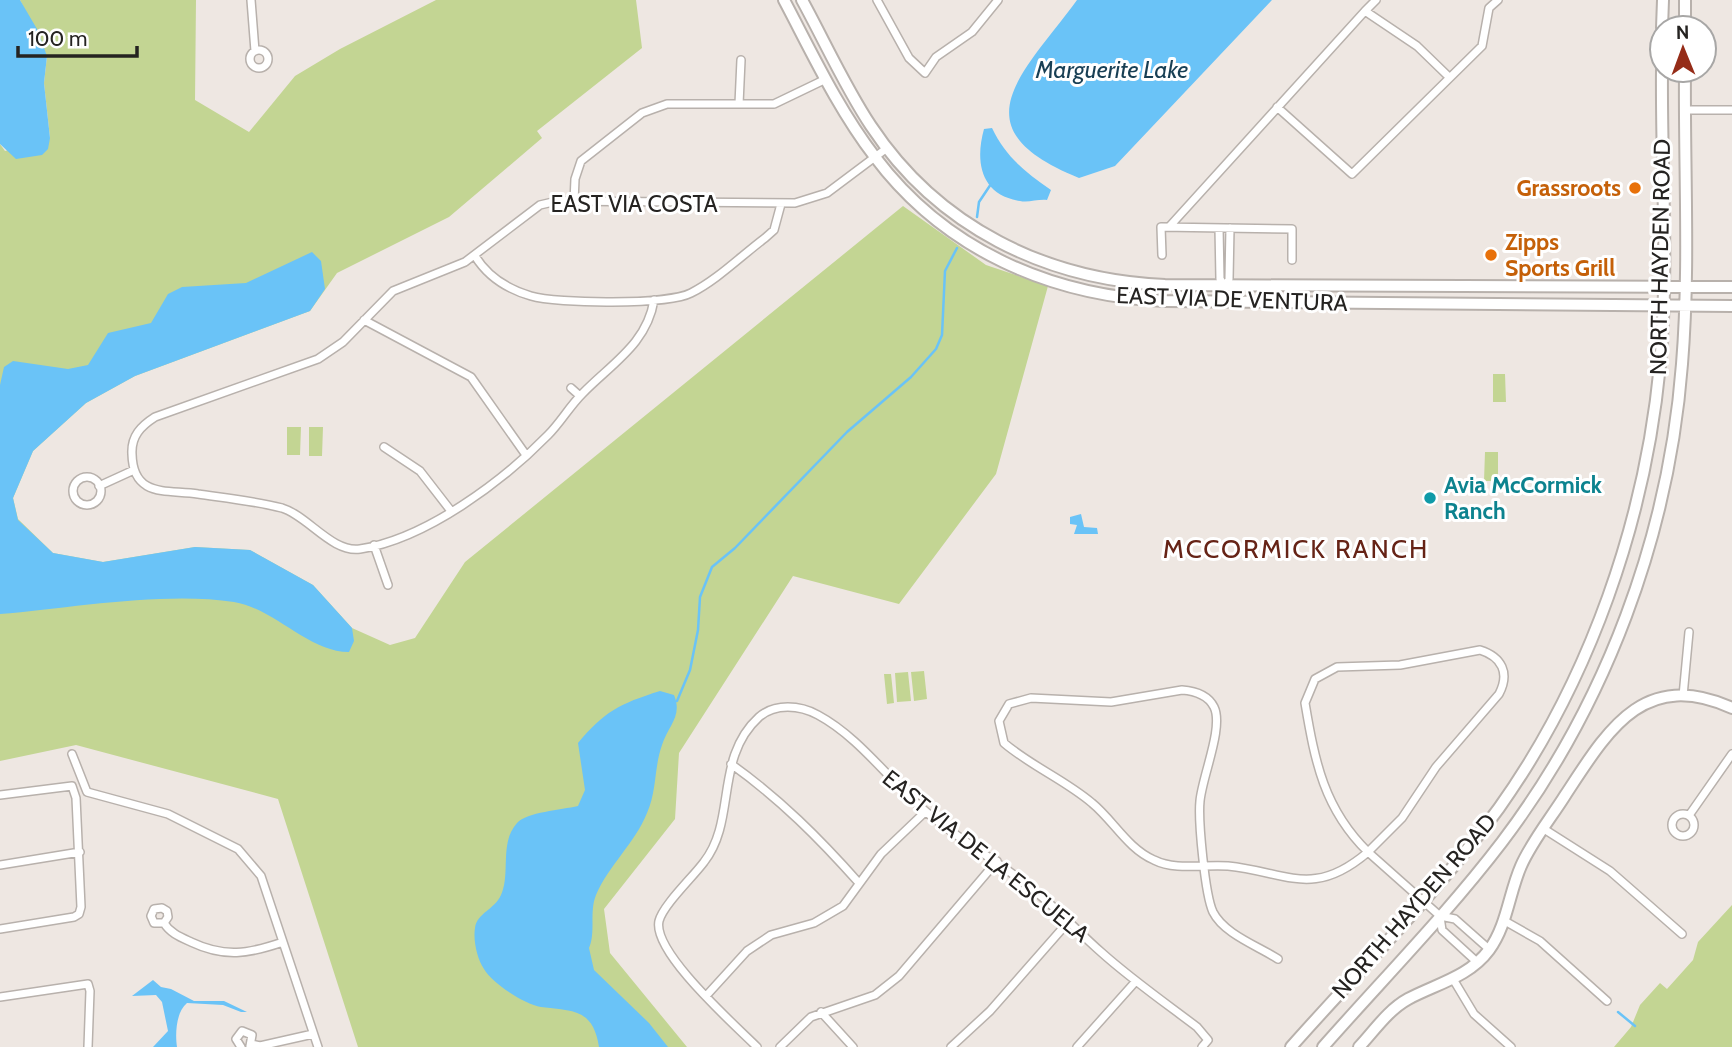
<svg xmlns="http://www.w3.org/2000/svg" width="1732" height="1047" font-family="Cabin,sans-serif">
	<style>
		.green { fill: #c3d593 }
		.water { fill: #6ac3f7 }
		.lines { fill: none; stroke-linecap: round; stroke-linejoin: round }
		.stream { stroke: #6ac3f7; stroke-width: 2.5 }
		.street-casing { stroke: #b8b1ac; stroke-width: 10 }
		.secondary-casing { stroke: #b8b1ac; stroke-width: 14 }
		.street { stroke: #fff; stroke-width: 7 }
		.secondary { stroke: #fff; stroke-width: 10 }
		.food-dot { fill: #e8710a; stroke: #fff; stroke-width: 2.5 }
		.culture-dot { fill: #0f9aa8; stroke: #fff; stroke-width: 2.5 }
		.labels { text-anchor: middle; stroke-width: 6; stroke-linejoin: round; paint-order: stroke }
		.food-label { font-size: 23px; font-weight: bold; fill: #c56008; stroke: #fff; text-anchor: end }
		.street-label { font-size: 23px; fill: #252321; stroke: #fff }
		.culture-label { font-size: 23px; font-weight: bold; fill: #0d838f; stroke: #fff; text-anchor: start }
		.water-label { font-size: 24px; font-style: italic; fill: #183f54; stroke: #fff }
		.quarter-label { font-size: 26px; letter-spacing: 2px; fill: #662316; stroke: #fff }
	</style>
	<rect width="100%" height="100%" fill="#eee7e2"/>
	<path class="green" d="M20,0H196L195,100L249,132L295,76L340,49L436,0H636L642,48L537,131L542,138L449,217L337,273L310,311L135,376L86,403L33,451L13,498L18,519L53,553L103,562L195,547L250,550L313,585L352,628L390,645L415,638L465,562L903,206L986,265L1048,286L996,474L899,604L793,576L679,753L675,819L604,909L610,953L687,1047H358L278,799L76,745L0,761V144L5,151L50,138L44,83L47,56Z
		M1493,374H1505L1506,402H1493Z
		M287,427H301L300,455H287Z
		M309,427H323L322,456H309Z
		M1485,452H1498V481H1484Z
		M924,671L927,699L914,701L911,672Z
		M908,672L911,701L897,702L895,673Z
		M884,674H891L894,703L887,704Z
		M1732,905V1047H1614L1631,1027L1640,1005L1660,983L1667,989L1693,960L1698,942Z"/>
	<path class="water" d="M0,0H20L37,29L47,56L44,83L50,138L48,149L42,155L16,159L0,144Z
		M1077,0H1272L1115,166L1079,178C955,128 1023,74 1077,0Z
		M992,128C1006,157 1024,171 1051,190L1047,200C1038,199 1028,203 1020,201C980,195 975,161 984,129Z
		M312,252L321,261L325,289L310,311L135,376L86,403L33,451L13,498L18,520L53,553L103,562L195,547L250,550L313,585L352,628L354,641L349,652C308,652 276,609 234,602C166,591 70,608 0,614V385L4,367L13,361L68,369L88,365L108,333L151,323L168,294L182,287L246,283Z
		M1081,514L1084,527L1097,528L1098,534H1074L1077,525L1070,524V517Z
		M660,691L674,695C683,716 668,726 662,745C654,767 657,791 647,813C635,843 609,865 596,895C589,912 596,932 589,948L594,970L649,1023L668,1047H599C593,1008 572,1011 541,1007C524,1004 493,984 484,969C477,959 473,940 475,928C477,913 495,909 501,895C511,873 499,843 517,823C527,812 561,810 578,806L585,790L578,743C605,711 619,704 660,691Z
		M153,980L161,987L171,989L194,1001H224L247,1012H241L223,1005L187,1003C176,1012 175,1034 177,1047H153L168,1031L162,1002L156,995L132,996Z"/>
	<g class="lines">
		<path class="stream" d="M977,217L979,202L991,184
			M677,701L690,670L698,630L700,597L712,567L735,548L847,432L911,377L936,349L942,335L945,271L957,248
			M1618,1012L1635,1026"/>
		<defs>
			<path id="street" d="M251,0L255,51
				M877,0L909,58L925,73L936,57L972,32L998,0
				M1365,11L1376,0
				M250 59a9 9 0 1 1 18 0a9 9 0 1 1-18 0Z
				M739,104L741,60
				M1277,107L1352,174L1482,46L1489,8L1498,0
				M1684,110H1732
				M574,202L575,179L581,161L642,113L667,104H774L826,79
				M1169,227L1365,11L1417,46L1448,76
				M1219,228L1220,279L1224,285
				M1162,255L1161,227L1292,229V260
				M475,256C488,277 507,289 531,296C557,304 668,305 691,293C717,280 741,256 765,238L774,230L781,204
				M654,300C647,344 611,364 582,394C569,407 561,422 548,435C503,481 426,539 360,549C332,553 308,516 282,508C255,501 226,498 198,494C169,489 133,499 132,454C131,436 141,426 155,417L318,359L343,342L393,291L465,262L540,205L557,201L795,203L827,193L887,148
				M1219,301L1229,279L1230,228
				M364,320L471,377L526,455
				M571,388L580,396
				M384,447L420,471L451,511
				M73 491a14 14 0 1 1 28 0a14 14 0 1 1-28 0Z
				M99,486L134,470
				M374,545L388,585
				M1480,650C1502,657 1510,673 1499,694L1436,767L1402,818L1368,852C1324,809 1315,762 1305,703L1315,679L1337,667L1400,665Z
				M1683,696L1689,632
				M72,754L87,792L168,814L238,849L261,876L318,1047
				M731,764C780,799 819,838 859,883
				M0,795L72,786L76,798L81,907L79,914L74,917L0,929
				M1690,814L1732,754
				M1672 825a11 11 0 1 1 22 0a11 11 0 1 1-22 0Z
				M1544,829L1610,871L1682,934
				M0,865L80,852
				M1440,917L1442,930L1478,963
				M1503,920L1540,941L1607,1001
				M164,923L168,917L167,911L162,908L154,909L151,916L154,923H164C170,933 180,937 191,942C225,958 248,954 283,942
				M1278,959C1258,946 1224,934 1213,912C1205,895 1198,820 1200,801C1202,777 1224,727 1214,707C1208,695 1195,691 1182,690L1111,702L1031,698L1009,704L999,721L1004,743C1031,766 1065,780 1092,803C1113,820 1128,849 1154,860C1176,871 1204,864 1228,866C1287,872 1313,899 1368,852L1440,916L1455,919L1490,950
				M1453,979L1474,1014L1511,1047
				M706,996L747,951L771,935L814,923L843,906L881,854L925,812
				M0,997L88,984L90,991L88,1047
				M821,1012L853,1047
				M251,1044L260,1046L313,1034
				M241,1047L236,1039L242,1031L252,1035L250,1046
				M757,1047C735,1025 652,952 659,921C663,905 693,877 704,862C737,820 714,758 759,717C775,703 800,705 818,715C859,737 889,780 924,810C957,839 997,860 1031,888C1056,907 1077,931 1101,952C1131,979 1164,1002 1197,1027L1208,1040L1202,1047
				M780,1047L811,1017L875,995L899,976L997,861
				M951,1047L990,1011L1069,921
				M1077,1047L1136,981"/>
			<path id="secondary" d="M784,0C812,53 838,109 875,157C945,250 1051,296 1165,301L1732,306
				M802,0C825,42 845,87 871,126C938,227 1046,280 1165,285L1732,287
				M1662,28L1663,0
				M1685,28V0
				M1291,1047C1361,968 1437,893 1499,808C1590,680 1645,521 1660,365C1669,268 1661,168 1662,70
				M1323,1047C1383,979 1447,914 1502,842C1606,705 1669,535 1682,364C1690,267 1684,168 1685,70
				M1359,1047C1374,1031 1388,1010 1408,999C1436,984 1469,977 1489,950C1507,926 1509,893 1521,866C1532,841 1551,818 1566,794C1608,730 1644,668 1732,708"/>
		</defs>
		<use href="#street" class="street-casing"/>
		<use href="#secondary" class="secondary-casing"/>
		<use href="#street" class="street"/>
		<use href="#secondary" class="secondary"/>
	</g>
	<g class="food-dot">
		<circle cx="1635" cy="188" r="7"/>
		<circle cx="1491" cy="255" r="7"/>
	</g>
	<circle class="culture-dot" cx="1430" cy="498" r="7"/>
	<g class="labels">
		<g class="food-label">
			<text x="1621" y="196">Grassroots</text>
			<text x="1505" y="250" text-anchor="start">Zipps<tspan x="1505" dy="26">Sports Grill</tspan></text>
		</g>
		<g class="street-label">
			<text x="634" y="212">EAST VIA COSTA</text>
			<text transform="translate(1660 257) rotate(-89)" y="8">NORTH HAYDEN ROAD</text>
			<text transform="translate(1232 299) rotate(2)" y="8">EAST VIA DE VENTURA</text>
			<text transform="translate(986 856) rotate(39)" y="8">EAST VIA DE LA ESCUELA</text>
			<text transform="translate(1414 906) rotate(-49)" y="8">NORTH HAYDEN ROAD</text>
		</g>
		<g class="culture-label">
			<text x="1444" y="493">Avia McCormick<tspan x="1444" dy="26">Ranch</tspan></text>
		</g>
		<g class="water-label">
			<text x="1112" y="78">Marguerite Lake</text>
		</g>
		<g class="quarter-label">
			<text x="1296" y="558">MCCORMICK RANCH</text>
		</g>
	</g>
	<g transform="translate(1683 49) rotate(359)"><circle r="33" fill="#ffffff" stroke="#a8a7a6" stroke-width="2"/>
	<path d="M0-5L12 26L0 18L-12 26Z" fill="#952c18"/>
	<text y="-10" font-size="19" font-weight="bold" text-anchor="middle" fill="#252321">N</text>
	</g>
	<path d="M18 46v10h119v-10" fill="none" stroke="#252321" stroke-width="3.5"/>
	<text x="28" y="46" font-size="21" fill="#252321" stroke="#ffffff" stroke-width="5" paint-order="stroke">100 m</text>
</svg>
